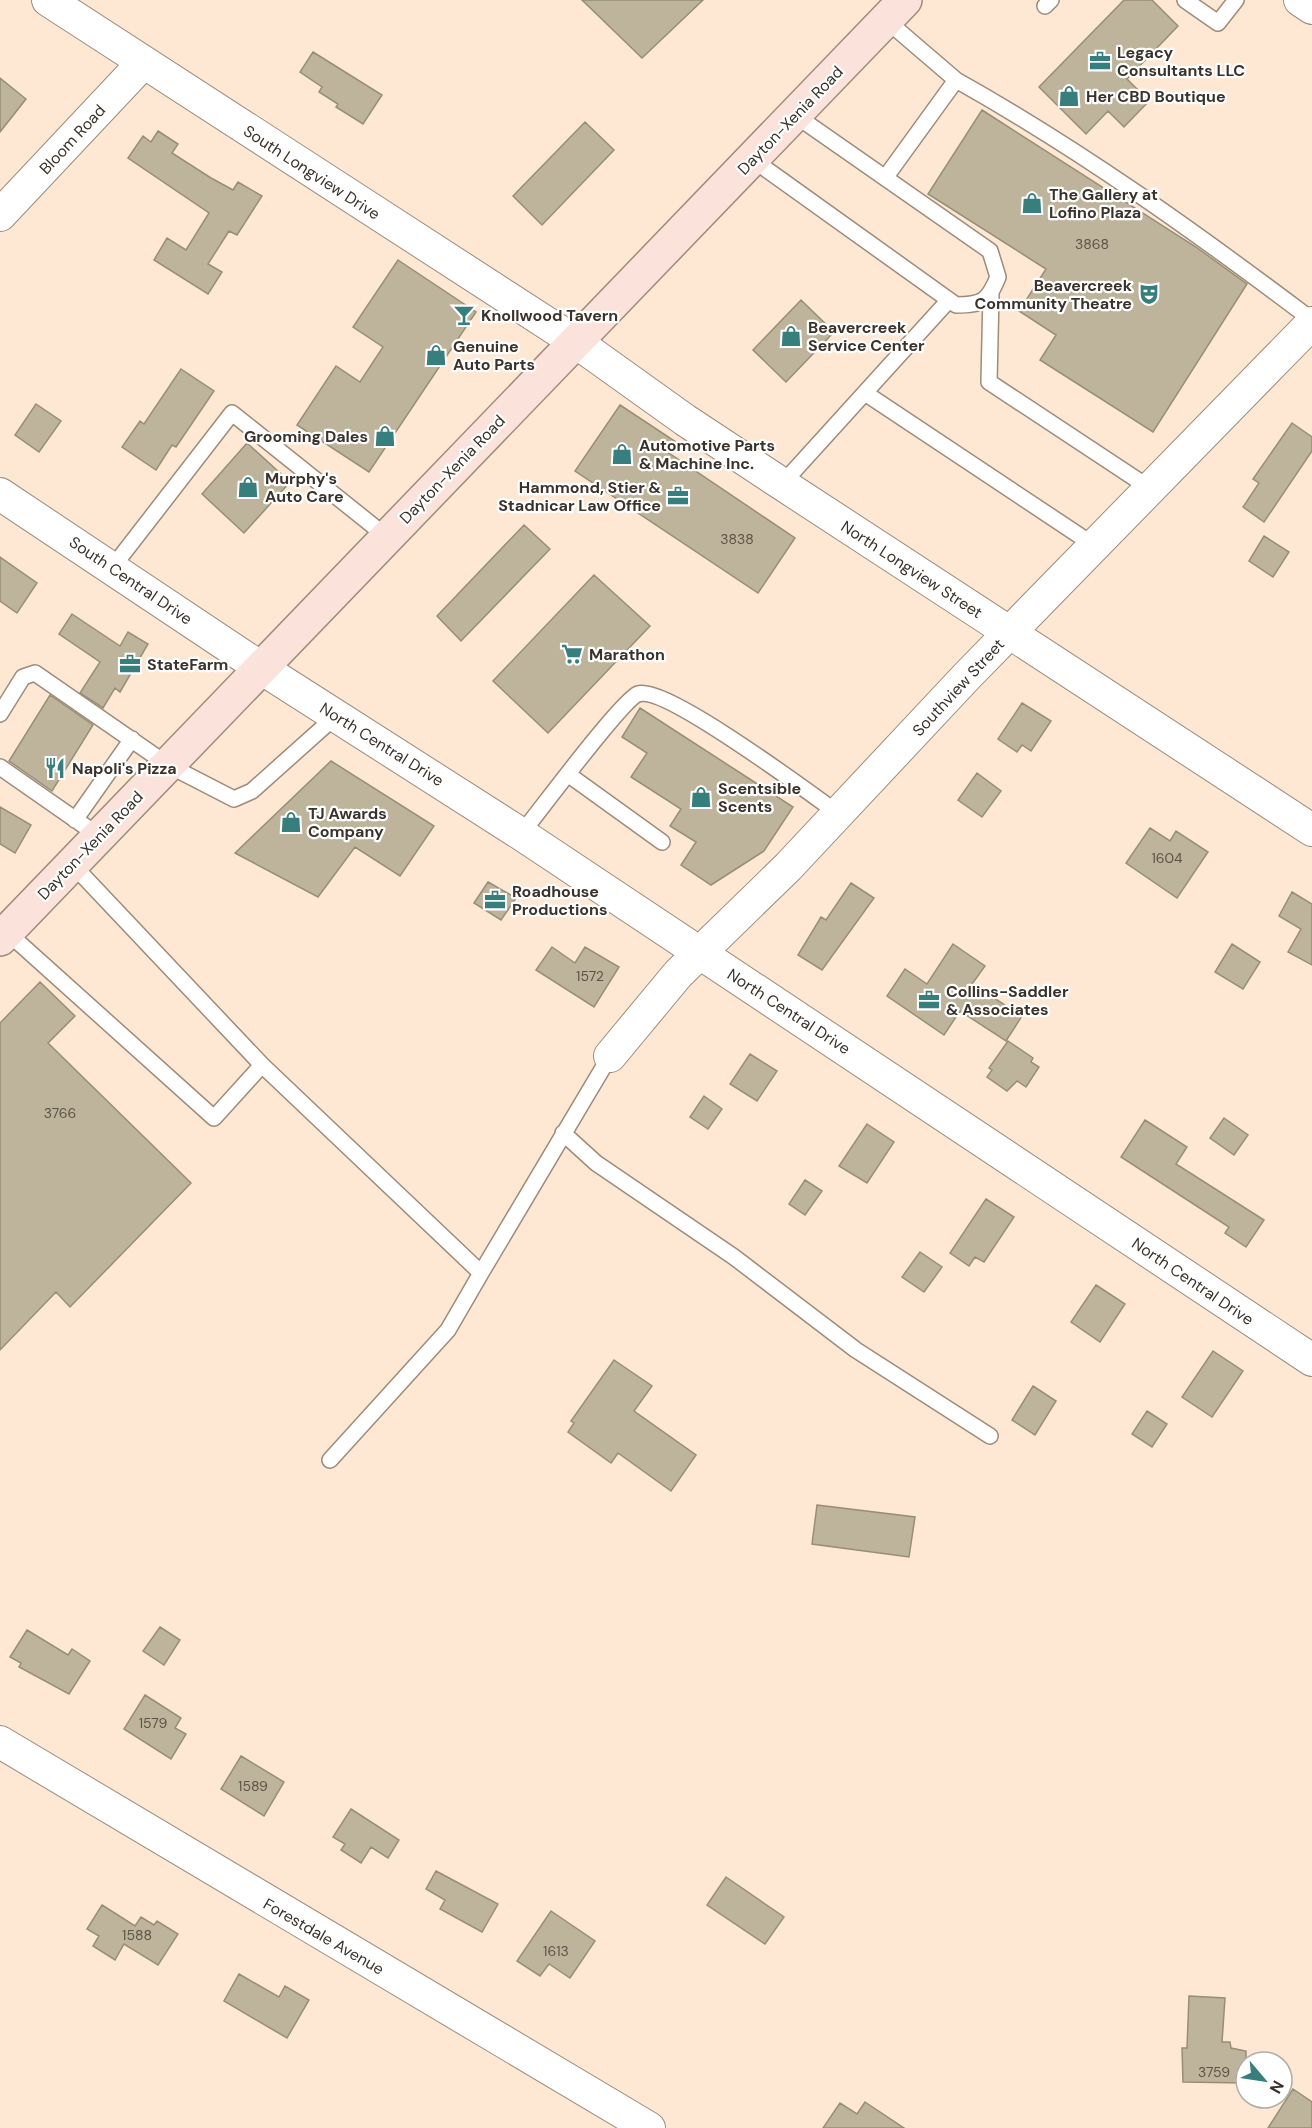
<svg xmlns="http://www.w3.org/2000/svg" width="1312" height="2128" font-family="'DM Sans',sans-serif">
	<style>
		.building { fill: #bdb49b; stroke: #978e76; stroke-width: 1.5 }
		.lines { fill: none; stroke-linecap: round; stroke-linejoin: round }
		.service-casing { stroke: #9f8b79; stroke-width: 18 }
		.minor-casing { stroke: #9f8b79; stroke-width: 34 }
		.secondary-casing { stroke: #9f8b79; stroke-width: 36 }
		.service { stroke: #fff; stroke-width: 15 }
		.minor { stroke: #fff; stroke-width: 32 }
		.secondary { stroke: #fbe3db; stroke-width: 33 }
		.labels { text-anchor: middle; stroke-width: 4.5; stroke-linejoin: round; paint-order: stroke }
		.number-label { font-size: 14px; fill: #5c5347 }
		.poi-label { font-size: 16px; font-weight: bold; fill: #3b332b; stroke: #fff; text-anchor: start }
		.street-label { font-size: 16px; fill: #3b332b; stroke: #fff }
	</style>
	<rect width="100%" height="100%" fill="#fee8d4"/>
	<path class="building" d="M582,0H703L642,58Z
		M1124,0H1152L1178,26L1127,79L1149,101L1124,127L1108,111L1086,134L1039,87Z
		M313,52L382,95L363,124L336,107L338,104L319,92L322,87L300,72Z
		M0,78L26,99L0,132Z
		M982,110L1196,247L1247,284L1153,432L1040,360L1056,335L1019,311L1046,269L928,194Z
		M585,122L614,150L542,225L513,196Z
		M158,131L178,144L172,153L211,178L233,190L238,182L262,196L237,235L229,231L208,264L222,272L208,294L154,260L167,238L186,250L209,213L128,158L143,136L151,142Z
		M398,260L476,312L369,472L297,425L336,366L360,382L383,347L353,327Z
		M801,300L834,332L786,382L753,350Z
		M181,369L214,391L176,447L172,445L156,470L122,447L140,421L144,424Z
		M36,404L61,421L39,452L15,435Z
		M620,405L676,442L669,453L795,538L758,593L575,471Z
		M1292,423L1312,437V451L1264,522L1243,507L1259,483L1253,479Z
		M247,443L290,482L244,533L202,494Z
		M524,525L550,549L461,641L437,616Z
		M1264,536L1289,552L1273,577L1249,561Z
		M0,557L37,583L17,613L0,601Z
		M594,575L650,626L548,733L493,681Z
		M72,614L120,646L128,632L148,644L120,692L115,688L103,708L80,693L100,662L59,634Z
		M50,695L93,725L52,791L9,761Z
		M1022,703L1051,721L1031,751L1022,745L1017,752L998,739Z
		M640,708L793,807L764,851L711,885L681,865L696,842L670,826L681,809L631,777L647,753L622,737Z
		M331,761L434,826L400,876L355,847L318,897L235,853Z
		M977,773L1001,791L982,817L958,800Z
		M0,807L31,825L15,853L0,844Z
		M1150,828L1170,841L1176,831L1208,852L1177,898L1126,863Z
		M488,882L516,898L501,920L474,903Z
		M851,883L874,898L822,970L798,955L821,917L826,920Z
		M1292,892L1312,904V965L1288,952L1301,929L1279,916Z
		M953,944L985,966L972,984L1022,1016L1006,1041L960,1011L944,1035L887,996L905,969L927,984Z
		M1232,944L1260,962L1243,989L1215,972Z
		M552,947L575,963L585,947L619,967L594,1007L536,970Z
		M40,982L75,1016L48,1043L191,1183L70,1307L56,1292L0,1350V1023Z
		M1008,1041L1033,1058L1031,1062L1039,1067L1026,1087L1017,1081L1007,1091L987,1077L992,1070L989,1068Z
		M750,1054L777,1071L757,1101L730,1084Z
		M704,1096L722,1109L708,1129L690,1117Z
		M1224,1118L1248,1135L1234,1155L1210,1138Z
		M1145,1120L1187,1147L1176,1164L1264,1220L1246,1247L1225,1233L1229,1227L1121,1157Z
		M867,1124L894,1142L867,1183L839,1166Z
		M805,1180L822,1191L805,1215L789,1204Z
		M986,1199L1014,1217L984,1262L975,1257L969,1266L950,1253Z
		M920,1252L942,1267L924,1292L902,1277Z
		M1096,1285L1125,1304L1100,1342L1071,1322Z
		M1213,1351L1243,1371L1212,1417L1182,1397Z
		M614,1360L652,1386L634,1411L696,1455L671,1491L618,1453L611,1463L568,1432L574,1423L571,1421Z
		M1033,1386L1056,1401L1035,1435L1012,1420Z
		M1147,1411L1167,1424L1152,1447L1132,1434Z
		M817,1505L915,1517L909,1557L812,1544Z
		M160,1627L180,1640L164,1665L143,1651Z
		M27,1630L68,1655L72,1649L90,1661L69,1694L19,1667L21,1663L10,1657Z
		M145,1695L181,1718L175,1728L186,1734L171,1759L124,1729Z
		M241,1756L284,1782L264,1816L221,1789Z
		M351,1809L399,1840L388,1858L371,1847L361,1863L341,1850L345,1844L333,1837Z
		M436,1871L498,1904L482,1932L440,1909L445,1900L426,1889Z
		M726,1877L784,1917L765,1944L707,1905Z
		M102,1905L135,1926L141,1917L154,1925L157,1921L178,1934L158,1965L124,1944L115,1960L93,1946L99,1936L87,1929Z
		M551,1911L595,1941L570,1978L549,1964L540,1976L517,1961Z
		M239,1974L279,1997L285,1986L309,2000L287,2038L224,2001Z
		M1189,1996L1225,1998L1222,2042H1230L1231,2048L1246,2051V2083L1183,2082L1182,2048H1187Z
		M1293,2089L1312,2102V2128H1268Z
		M865,2102L904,2128H823L840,2103L857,2114Z"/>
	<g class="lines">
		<defs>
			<path id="service" d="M1185,0L1218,23L1236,0
				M1045,6L1051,0
				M956,80C1081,150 1198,234 1312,320
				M752,159L956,305C983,305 988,301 998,277L990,251L795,115
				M885,178L956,80L886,20
				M991,294L989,382L1151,489
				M865,393L1095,546
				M782,484L949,300
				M112,568L232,413L387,537
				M0,714L23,677L35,673L168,765L234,799L252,791L337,715
				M0,767L99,836
				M569,775L662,842
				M75,820L132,739
				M521,834C538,813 622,700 638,694C665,685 811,794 839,814
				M7,932L214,1118L262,1065L72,864
				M262,1065L481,1273L610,1056
				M563,1133L596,1163L734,1257L856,1350L990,1436
				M330,1460L448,1330L481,1273"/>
			<path id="minor" d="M48,0L576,342L685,420L782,484L1312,830
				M1300,0L1312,8
				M0,215L143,63
				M0,494L261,668L521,834L1312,1360
				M610,1056L678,974L788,867L967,676L1312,323
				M0,1742L649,2128"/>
			<path id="secondary" d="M0,939L905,0"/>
		</defs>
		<use href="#service" class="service-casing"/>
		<use href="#minor" class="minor-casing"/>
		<use href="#secondary" class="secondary-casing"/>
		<use href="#service" class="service"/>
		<use href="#minor" class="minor"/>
		<use href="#secondary" class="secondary"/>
	</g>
	<defs>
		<symbol id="office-bare" viewBox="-9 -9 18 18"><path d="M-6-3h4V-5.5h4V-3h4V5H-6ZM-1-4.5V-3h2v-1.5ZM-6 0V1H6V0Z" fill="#377f7d" stroke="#fff" stroke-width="2.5" paint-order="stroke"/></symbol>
		<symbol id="shop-bare" viewBox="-9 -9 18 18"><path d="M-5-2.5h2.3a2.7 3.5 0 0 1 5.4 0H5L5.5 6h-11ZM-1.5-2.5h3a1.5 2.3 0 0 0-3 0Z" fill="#377f7d" stroke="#fff" stroke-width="2.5" paint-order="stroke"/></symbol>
		<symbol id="theatre-bare" viewBox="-9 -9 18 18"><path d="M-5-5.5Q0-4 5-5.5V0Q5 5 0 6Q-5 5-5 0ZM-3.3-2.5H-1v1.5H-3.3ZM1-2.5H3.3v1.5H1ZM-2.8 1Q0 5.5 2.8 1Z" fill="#377f7d" stroke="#fff" stroke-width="2.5" paint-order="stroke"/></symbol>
		<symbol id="bar-bare" viewBox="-9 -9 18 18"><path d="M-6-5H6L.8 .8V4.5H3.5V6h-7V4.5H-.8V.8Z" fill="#377f7d" stroke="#fff" stroke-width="2.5" paint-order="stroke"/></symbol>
		<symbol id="supermarket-bare" viewBox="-9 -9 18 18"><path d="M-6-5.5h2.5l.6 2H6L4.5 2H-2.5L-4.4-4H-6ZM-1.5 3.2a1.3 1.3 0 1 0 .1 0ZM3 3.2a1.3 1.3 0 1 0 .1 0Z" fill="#377f7d" stroke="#fff" stroke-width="2.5" paint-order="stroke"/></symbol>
		<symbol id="restaurant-bare" viewBox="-9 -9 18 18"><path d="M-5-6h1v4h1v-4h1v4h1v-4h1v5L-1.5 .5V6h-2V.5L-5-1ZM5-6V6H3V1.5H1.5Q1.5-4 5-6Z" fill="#377f7d" stroke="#fff" stroke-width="2.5" paint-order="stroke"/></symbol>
	</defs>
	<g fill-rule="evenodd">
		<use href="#office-bare" x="1085" y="46" width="30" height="30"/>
		<use href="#shop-bare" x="1054" y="81" width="30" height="30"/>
		<use href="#shop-bare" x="1017" y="188" width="30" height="30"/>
		<use href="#theatre-bare" x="1134" y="279" width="30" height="30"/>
		<use href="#bar-bare" x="449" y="300" width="30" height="30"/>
		<use href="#shop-bare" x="776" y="321" width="30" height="30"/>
		<use href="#shop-bare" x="421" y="340" width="30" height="30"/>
		<use href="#shop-bare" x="370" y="421" width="30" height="30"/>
		<use href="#shop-bare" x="607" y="439" width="30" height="30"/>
		<use href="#shop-bare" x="233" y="472" width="30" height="30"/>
		<use href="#office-bare" x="663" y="481" width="30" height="30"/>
		<use href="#supermarket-bare" x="557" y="639" width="30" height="30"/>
		<use href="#office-bare" x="115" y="649" width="30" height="30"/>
		<use href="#restaurant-bare" x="40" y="753" width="30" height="30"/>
		<use href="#shop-bare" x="686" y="782" width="30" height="30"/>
		<use href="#shop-bare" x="276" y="807" width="30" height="30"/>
		<use href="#office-bare" x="480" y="885" width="30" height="30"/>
		<use href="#office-bare" x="914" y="985" width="30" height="30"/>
	</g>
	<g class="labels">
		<g class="number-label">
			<text x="1092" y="249">3868</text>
			<text x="737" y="544">3838</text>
			<text x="1167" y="863">1604</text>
			<text x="590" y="981">1572</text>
			<text x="60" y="1118">3766</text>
			<text x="153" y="1728">1579</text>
			<text x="253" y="1791">1589</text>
			<text x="137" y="1940">1588</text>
			<text x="556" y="1956">1613</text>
			<text x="1214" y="2077">3759</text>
		</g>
		<g class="poi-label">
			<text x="1117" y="58">Legacy<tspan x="1117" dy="18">Consultants LLC</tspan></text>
			<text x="1086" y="102">Her CBD Boutique</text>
			<text x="1049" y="200">The Gallery at<tspan x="1049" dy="18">Lofino Plaza</tspan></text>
			<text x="1132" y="291" text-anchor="end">Beavercreek<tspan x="1132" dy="18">Community Theatre</tspan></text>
			<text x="481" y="321">Knollwood Tavern</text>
			<text x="808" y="333">Beavercreek<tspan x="808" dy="18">Service Center</tspan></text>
			<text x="453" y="352">Genuine<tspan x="453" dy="18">Auto Parts</tspan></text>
			<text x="368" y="442" text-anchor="end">Grooming Dales</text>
			<text x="639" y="451">Automotive Parts<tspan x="639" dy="18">&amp; Machine Inc.</tspan></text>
			<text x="265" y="484">Murphy's<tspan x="265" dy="18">Auto Care</tspan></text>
			<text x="661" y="493" text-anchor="end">Hammond, Stier &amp;<tspan x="661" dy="18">Stadnicar Law Office</tspan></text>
			<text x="589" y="660">Marathon</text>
			<text x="147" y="670">StateFarm</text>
			<text x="72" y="774">Napoli's Pizza</text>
			<text x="718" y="794">Scentsible<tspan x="718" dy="18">Scents</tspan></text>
			<text x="308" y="819">TJ Awards<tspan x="308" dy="18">Company</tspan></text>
			<text x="512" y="897">Roadhouse<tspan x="512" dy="18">Productions</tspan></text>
			<text x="946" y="997">Collins-Saddler<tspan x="946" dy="18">&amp; Associates</tspan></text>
		</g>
		<g class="street-label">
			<text transform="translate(790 120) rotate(-46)" y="6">Dayton-Xenia Road</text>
			<text transform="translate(72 139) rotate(-47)" y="6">Bloom Road</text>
			<text transform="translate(312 172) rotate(33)" y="6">South Longview Drive</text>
			<text transform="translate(452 469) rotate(-46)" y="6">Dayton-Xenia Road</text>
			<text transform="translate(912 569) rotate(33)" y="6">North Longview Street</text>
			<text transform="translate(131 580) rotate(34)" y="6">South Central Drive</text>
			<text transform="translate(958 687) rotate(-47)" y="6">Southview Street</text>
			<text transform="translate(382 744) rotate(32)" y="6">North Central Drive</text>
			<text transform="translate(90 845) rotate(-46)" y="6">Dayton-Xenia Road</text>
			<text transform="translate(789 1011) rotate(33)" y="6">North Central Drive</text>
			<text transform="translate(1193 1281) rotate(34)" y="6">North Central Drive</text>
			<text transform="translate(324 1936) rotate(30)" y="6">Forestdale Avenue</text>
		</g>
	</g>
	<g transform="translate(1264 2080) rotate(119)"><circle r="28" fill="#ffffff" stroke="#b1adaa" stroke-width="1.5"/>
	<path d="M0-4.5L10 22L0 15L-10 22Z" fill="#377f7d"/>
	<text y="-9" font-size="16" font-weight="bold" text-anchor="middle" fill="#3b332b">N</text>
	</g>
</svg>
